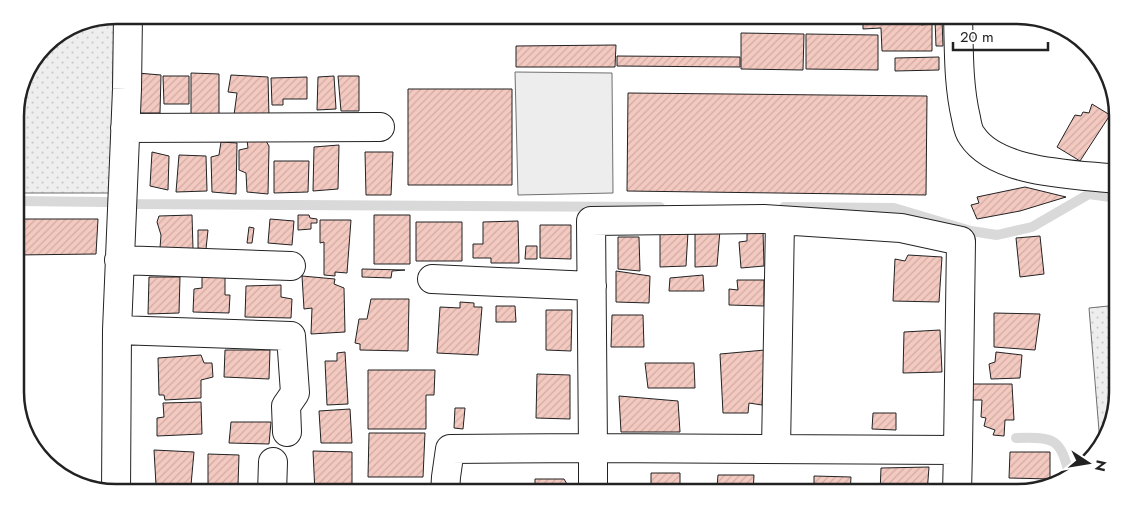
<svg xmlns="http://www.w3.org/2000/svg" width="1133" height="508" font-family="Jost,sans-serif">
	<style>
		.green { fill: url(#green-dots); stroke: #6f6f6f }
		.parking { fill: #ededed; stroke: #6f6f6f }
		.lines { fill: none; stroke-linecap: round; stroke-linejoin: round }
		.stream { stroke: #d9d9d9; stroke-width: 10 }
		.building { fill: url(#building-hatch); stroke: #222 }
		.street-casing { stroke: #222; stroke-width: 30 }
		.street { stroke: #fff; stroke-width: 28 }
		.rim { fill: none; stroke: #222; stroke-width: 2.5 }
	</style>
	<defs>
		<pattern id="green-dots" width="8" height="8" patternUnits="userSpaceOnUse" patternTransform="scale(1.25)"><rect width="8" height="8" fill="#eee"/><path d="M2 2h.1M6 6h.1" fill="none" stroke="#ccc" stroke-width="1.8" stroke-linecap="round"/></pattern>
		<pattern id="building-hatch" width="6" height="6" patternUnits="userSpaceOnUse" patternTransform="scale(1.25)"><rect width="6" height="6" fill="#f3c9c0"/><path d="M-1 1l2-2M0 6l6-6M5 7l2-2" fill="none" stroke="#d0aca5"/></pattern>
	</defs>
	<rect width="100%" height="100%" fill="#fff"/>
	<path class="green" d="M114,15L111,193H15V109L26,71L49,40L78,23Z
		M1118,305V392L1110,431L1100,443L1089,308Z"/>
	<path class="parking" d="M515,72L612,73L613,193L518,195Z"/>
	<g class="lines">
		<path class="stream" d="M15,201L107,202L135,204L660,207
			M784,207L894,208L971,231L997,235L1032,227L1089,194L1117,198
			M1016,438C1056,437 1060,438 1070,477"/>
	</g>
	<path class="building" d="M863,15H921V25L932,24V51H882L881,28L863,29Z
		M935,19H942L943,46H936Z
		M741,33L804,34L803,70L741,69Z
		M806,34L878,35V70L806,69Z
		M616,45L615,67H516V46Z
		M617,56L740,57V67L617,66Z
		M939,57V70L895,71V58Z
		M137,73L161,75L160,113H136Z
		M191,73L219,74V114L191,115Z
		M231,75L268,77L269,118L234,115L237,93L228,92Z
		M163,76H189V104H164Z
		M334,76L336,109L317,110L318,77Z
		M338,76H359V111H341Z
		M307,77V99H283V105H272L271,78Z
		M408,89H512V185H408Z
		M628,93L927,96L926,195L627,191Z
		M1092,104L1110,115L1080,161L1057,147L1075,115L1081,116L1083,112L1089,113Z
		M247,140L266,141L269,146L268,194L247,192L246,173L239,170V150L248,148Z
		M221,142L237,143L236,194L212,192L211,157L219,155Z
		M339,145L338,189L313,191L314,147Z
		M152,152L169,156L168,190L150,186Z
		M365,152H393L391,195H366Z
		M179,155L206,156L207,191L176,192Z
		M274,161H309L308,192L274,193Z
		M1025,187L1066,197L1020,211L977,219L971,205L979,203L977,197Z
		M192,215L193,249L160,248L161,235L157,222L159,216Z
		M298,215H309L310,218L317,219V223H311V229L298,230Z
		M374,215H410V264H374Z
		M15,219H98L96,254L16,255Z
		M270,219L294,221L292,245L268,243Z
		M320,220H351L347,273L335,272V276L324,275V242L320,243Z
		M518,221L519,263H491V258H473V244H483V222Z
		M416,222H462V261H416Z
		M540,225H571V259L540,258Z
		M249,227L254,228L252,243H247Z
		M198,230H208L206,249L198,248Z
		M695,230H720L717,266L695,267Z
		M747,231H763L764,266L741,268L739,242L747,241Z
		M660,232H688L686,266L660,267Z
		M1040,236L1044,274L1020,277L1016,238Z
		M618,237H639L640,271L618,269Z
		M526,246H537V259H525Z
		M908,255L942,257L939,302L893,301L895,259L905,261Z
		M362,269L405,270L392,271L391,278L362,277Z
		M616,271L650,276L649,303L616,302Z
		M703,275L704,291H669L670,278Z
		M225,276V295H230L229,313L193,312L194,289L202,288V277Z
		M302,276L335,279L334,284L344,288L345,332L311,334L312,308L304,309Z
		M149,277H180L179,313L148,314Z
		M737,280H764V306L729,305V289L738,290Z
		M281,285V297L292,299L291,318L245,317L246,286Z
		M371,299H409L408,351L360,350V344L355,343L359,319H367Z
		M460,302L474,303V307H482L478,355L437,353L440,307L460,308Z
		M496,306H515L516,322H496Z
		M546,310H572L571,351L546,350Z
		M994,313L1040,314L1035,350L994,347Z
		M612,315H643L644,347H611Z
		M940,330L942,372L903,373L904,332Z
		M225,350H270L269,379L224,377Z
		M765,350L762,405L749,403L748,413H723L720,354Z
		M345,352L348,404L327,405L325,361H337V353Z
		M996,352L1022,355L1020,378L991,379L989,364L995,362Z
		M201,355L204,363H212L213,377L201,380V398L165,400L164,395H159L158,358Z
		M645,363H694L695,388H648Z
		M368,370H435L434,395H426V429H368Z
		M537,374L570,375V419L536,418Z
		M971,384H1012L1014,420H1005L1004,436L993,435L995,430L984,426L986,418L981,417L982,400H970Z
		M619,396L678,401L680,432H621Z
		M201,402L202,434L157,436V418L164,417L163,403Z
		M455,408H465L463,429L454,428Z
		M350,409L352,443H321L319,411Z
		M873,413H896V430L872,429Z
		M231,422H271L269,444L229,443Z
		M369,433H425L423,477H368Z
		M154,450L194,452L191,485H156Z
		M313,451L352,452V493H315Z
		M1010,452H1050V479L1009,478Z
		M208,454L239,455L238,485L208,484Z
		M929,467L927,493H880L881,468Z
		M651,473H680V493H651Z
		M718,475H754L753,493H702V488L717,487Z
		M814,476L851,477L850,493H814Z
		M535,479H564L567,484H574V493H535Z
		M377,486L430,488V493H377Z
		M157,490H193V493H157Z"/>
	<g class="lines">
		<defs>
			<path id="street" d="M958,15C959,49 958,84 966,118C967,123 968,131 972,136C997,174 1075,174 1117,179
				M125,128L380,127
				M119,260L291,266
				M432,279L592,286
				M117,330L291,336L295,393L286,406L287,432
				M776,449L780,221
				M116,493L117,330L127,89L128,15
				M272,493L273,462
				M445,493L446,477L450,449L593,448L591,221L764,219L901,228L961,241L958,450
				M593,493V448L958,450L957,493"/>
		</defs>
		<use href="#street" class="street-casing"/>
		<use href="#street" class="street"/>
	</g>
	<path d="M0 0H1133V508H0ZM116 24H1017A92 92 0 0 1 1109 116V392A92 92 0 0 1 1017 484H116A92 92 0 0 1 24 392V116A92 92 0 0 1 116 24Z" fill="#fff" fill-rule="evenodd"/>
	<path class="rim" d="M116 24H1017A92 92 0 0 1 1109 116V392A92 92 0 0 1 1017 484H116A92 92 0 0 1 24 392V116A92 92 0 0 1 116 24Z"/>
	<g transform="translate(1088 463) rotate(102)" stroke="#ffffff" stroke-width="4" paint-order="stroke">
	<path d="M0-4L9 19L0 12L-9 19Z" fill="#222222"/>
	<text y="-8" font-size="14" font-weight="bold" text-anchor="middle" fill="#222222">N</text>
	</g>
	<path d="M953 42v8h95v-8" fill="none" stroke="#222222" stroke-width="2.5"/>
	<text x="960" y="42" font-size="15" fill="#222222" stroke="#ffffff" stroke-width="4" paint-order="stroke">20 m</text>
</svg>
